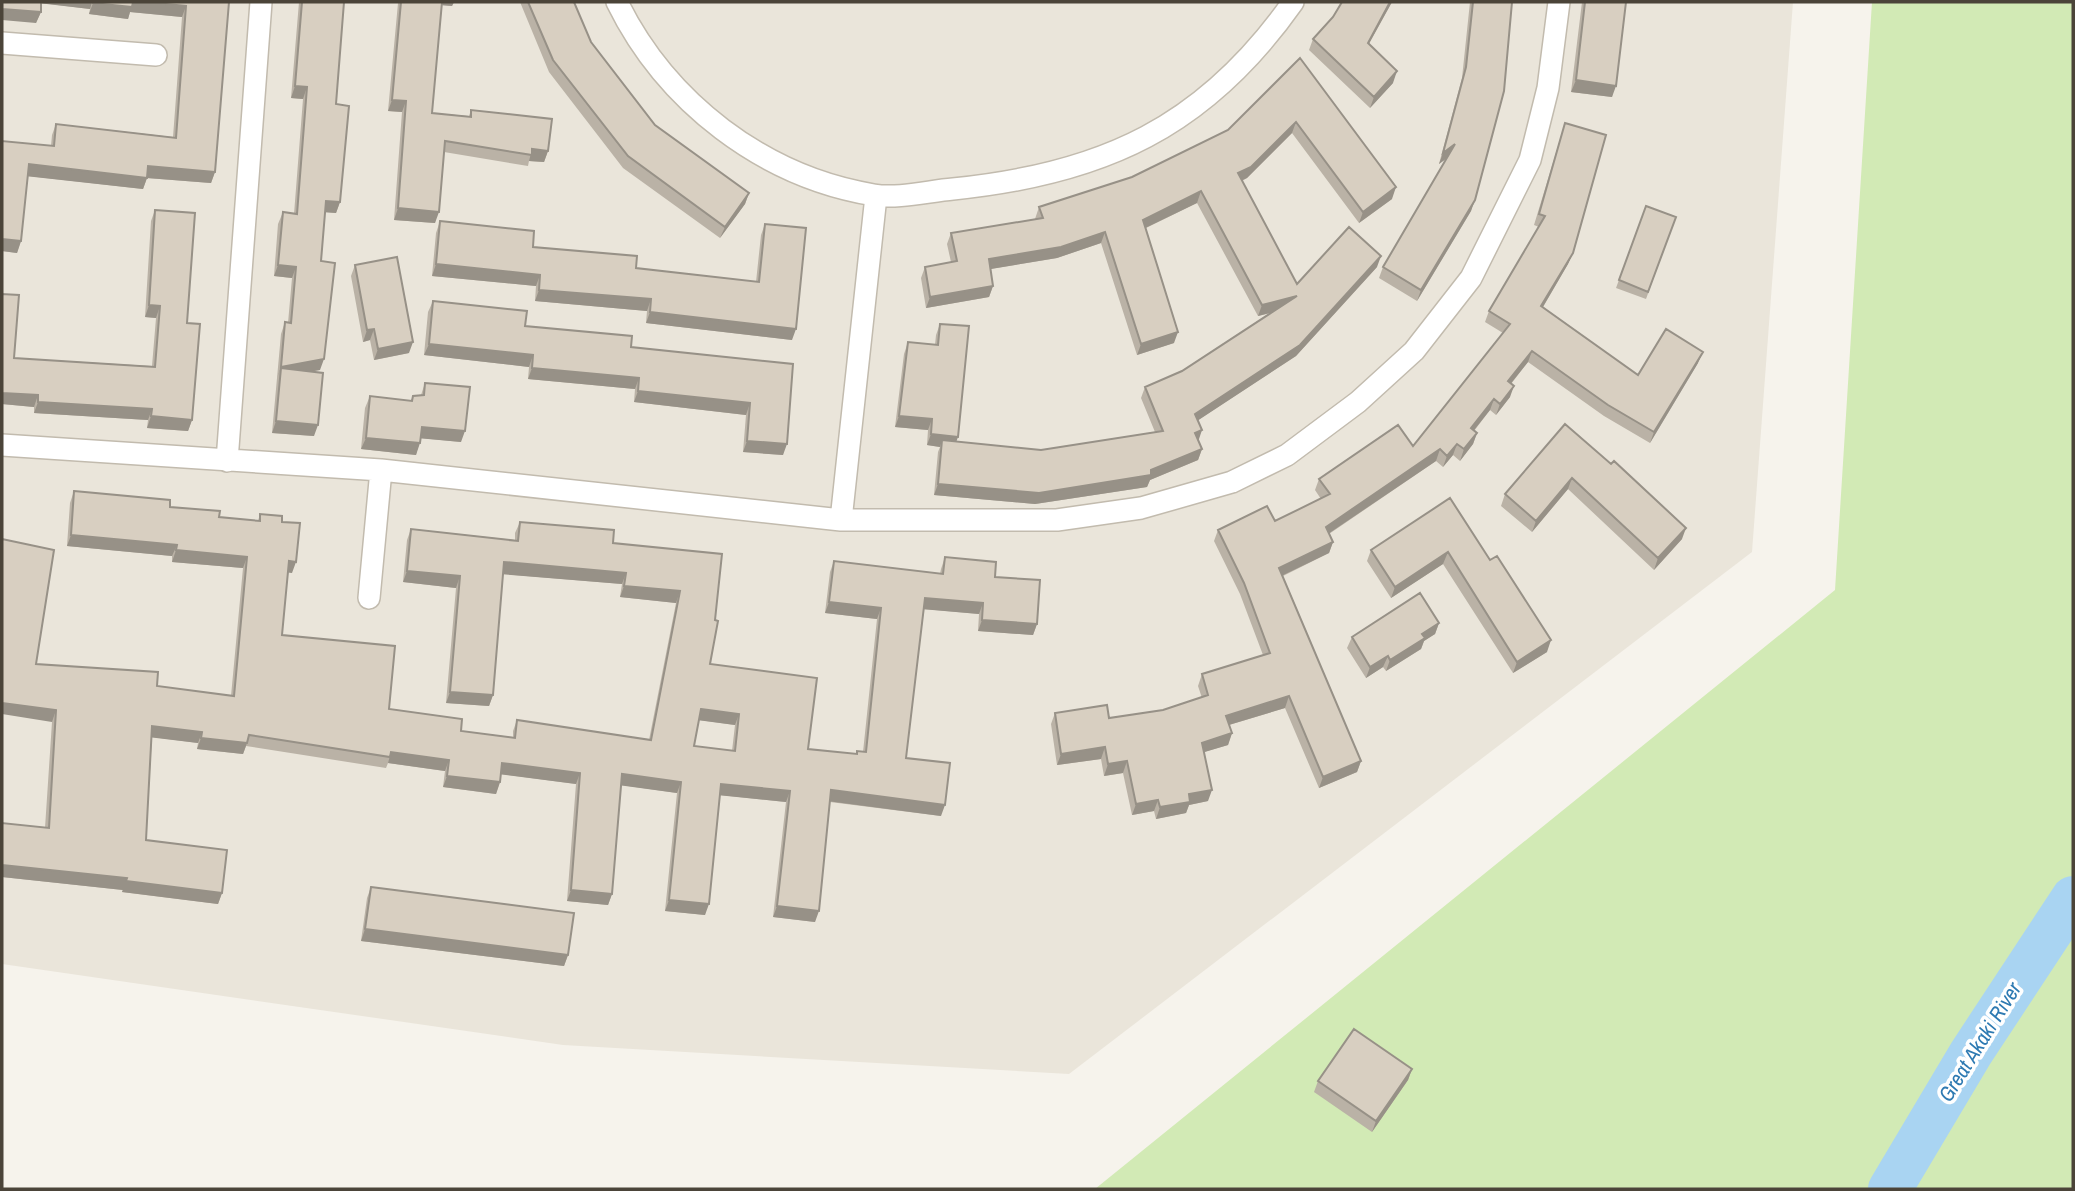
<svg xmlns="http://www.w3.org/2000/svg" width="2075" height="1191" font-family="'Archivo Narrow',sans-serif">
	<style>
		.residential { fill: #eae5da }
		.green { fill: #d2eab5 }
		.lines { fill: none; stroke-linecap: round; stroke-linejoin: round }
		.river { stroke: #a9d4f2; stroke-width: 44 }
		.street-casing { stroke: #c2bbae; stroke-width: 24 }
		.street { stroke: #fff; stroke-width: 21 }
		.wall { fill: #bab2a6; fill-rule: evenodd }
		.shaded-wall { fill: #979187 }
		.building { fill: #d8cfc1; stroke: #979187; stroke-width: 2; fill-rule: evenodd }
		.labels { text-anchor: middle; stroke-width: 7; stroke-linejoin: round; paint-order: stroke }
		.water-label { font-size: 21px; font-style: italic; fill: #2e7ab2; stroke: #fff }
	</style>
	<rect width="100%" height="100%" fill="#f6f3ec"/>
	<path class="residential" d="M2,2H1793L1752,552L1069,1074L563,1045L2,964Z"/>
	<path class="green" d="M1872,2H2073V1189H1095L1835,590Z"/>
	<g class="lines">
		<path class="river" d="M1890,1189L1971,1053L2073,898"/>
		<defs>
			<path id="street" d="M617,2C666,102 763,177 874,195C898,199 929,191 953,189C1103,174 1205,127 1293,2
				M2,43L156,55
				M2,445L381,470L841,520H1057L1141,508L1232,482L1287,455L1358,402L1414,351L1471,278L1530,160L1548,88L1559,2
				M227,461L261,2
				M841,520L876,196
				M369,598L381,470"/>
		</defs>
		<use href="#street" class="street-casing"/>
		<use href="#street" class="street"/>
	</g>
	<path class="wall" d="M2,2H229L215,172L211,183L147,178L143,189L28,176L21,241L17,253L2,251V141L51,146L52,135L56,124L173,137L182,17L130,12L128,19L89,14L90,9L41,3V12L36,23Z
		M299,2H344L336,104L340,202L336,213L325,212L321,261L320,370L311,371L314,436L272,433L281,334L285,322L288,323L292,278L274,276L278,224L283,212L294,214L303,99L291,98Z
		M390,2H454L452,6L442,5L432,113L469,116L471,110L548,151L544,162L529,161L528,166L444,152L435,223L394,220L402,112L388,111L398,3Z
		M520,2H574L591,42L655,125L749,193L745,204L720,238L623,168L549,72Z
		M1342,2H1392L1369,44L1393,83L1370,108L1309,50L1313,39L1333,17Z
		M1470,2H1512L1471,211L1417,301L1379,278L1383,267L1447,158L1439,164L1462,78Z
		M1582,2H1626L1612,97L1571,92Z
		M1300,58L1392,199L1359,223L1292,133L1247,178L1242,181L1297,284L1377,267L1296,356L1198,420V441L1202,449L1198,460L1150,480L1147,487L1035,504L934,495L938,452L940,447L927,445L928,430L895,427L904,354L908,342L935,345L936,335L940,324L956,442L1041,450L1155,432L1141,398L1145,387L1182,371L1270,313L1258,316L1197,203L1146,228L1174,343L1137,355L1101,243L1057,258L990,269L993,286L989,297L926,308L921,278L925,267L951,262L947,244L951,233L1035,219L1039,207L1132,177L1228,130Z
		M1565,123L1573,253L1568,264L1543,307L1638,375L1698,363L1650,443L1604,416L1528,362L1511,384L1510,397L1496,415L1490,410L1474,431L1477,433L1473,444L1460,461L1453,455L1443,467L1436,461L1329,534L1333,542L1329,553L1283,576L1361,761L1357,772L1319,788L1285,708L1229,725L1232,733L1228,745L1204,752L1208,801L1189,805L1186,813L1156,819L1154,811L1132,815L1123,773L1104,776L1101,759L1057,765L1051,724L1055,713L1109,718L1163,710L1202,698L1198,686L1202,674L1263,655L1240,594L1214,541L1218,530L1275,521L1321,499L1315,490L1319,479L1413,446L1503,333L1485,322L1489,311L1539,227L1534,225Z
		M1646,206L1676,217L1646,299L1616,288Z
		M155,210L187,323L192,420L188,431L147,428L148,420L34,413V407L2,404V294L14,358L152,366L156,318L145,317L151,221Z
		M440,221L533,247L636,268L756,282L761,235L765,224L792,340L646,323L647,311L535,301L536,286L432,276L436,233Z
		M355,265L409,353L374,360L370,340L363,342L351,276Z
		M433,301L525,326L631,347L793,364L783,455L743,452L746,415L634,402L635,389L528,379L529,367L424,355L428,312Z
		M425,383L461,442L420,438L416,455L361,449L365,408L370,396L411,401L413,396L421,395Z
		M1565,424L1682,539L1654,570L1568,489L1532,532L1501,506L1505,494Z
		M74,491L170,507L219,517L258,521L260,514L282,522L292,573L288,572L282,635L389,709L461,731L513,737V731L517,720L649,740L676,603L620,597L622,584L503,574L493,695L489,706L446,703L456,588L403,582L407,540L411,529L515,540V533L520,522L613,543L722,554L710,664L808,749L857,754L863,752L877,619L825,613L830,572L834,561L940,574L941,569L945,557L995,577L1037,624L1033,635L978,631L979,614L924,609L906,758L941,816L830,802L815,922L773,917L786,802L720,795L705,915L665,911L677,793L621,785L612,894L608,905L567,901L576,784L501,774L500,782L496,794L443,787L445,771L388,763L386,768L246,746L243,754L197,749L198,743L152,737L146,840L222,893L218,904L122,892L123,890L2,877V823L45,828L52,722L36,664L157,686L231,696L243,568L172,562V556L67,546L70,503ZM699,720L735,725L732,751L694,746Z
		M1450,498L1547,652L1513,673L1443,564L1391,598L1367,561L1371,550Z
		M1439,623L1435,634L1424,641L1421,649L1386,671L1383,667L1366,678L1347,648L1352,637Z
		M371,887L568,955L564,966L361,941L367,898Z
		M1412,1069L1408,1080L1372,1132L1314,1092L1318,1081Z"/>
	<path class="shaded-wall" d="M38,2H92L90,9L38,3Z
		M145,2L186,6L182,17L130,12L128,19L89,14L93,3Z
		M440,2H454L452,6L439,5Z
		M1390,2H1392L1363,54L1368,43Z
		M2,9L41,12L36,23L2,20Z
		M1397,71L1393,83L1370,108L1374,97Z
		M1576,80L1616,86L1612,97L1571,92Z
		M295,86L307,87L303,99L291,98Z
		M392,100L406,101L402,112L388,111Z
		M1296,122L1292,133L1247,178L1234,184L1238,173Z
		M1455,144L1451,155L1439,164L1443,153Z
		M532,149L548,151L544,162L529,161Z
		M29,164L148,166L215,172L211,183L147,178L143,189L25,176Z
		M1396,187L1392,199L1359,223L1363,212Z
		M1201,191L1197,203L1139,231L1143,220Z
		M749,193L745,204L720,238L725,227Z
		M1475,200L1471,211L1417,301L1421,290Z
		M326,201L340,202L336,213L322,212Z
		M398,208L439,212L435,223L394,220Z
		M1105,232L1101,243L1057,258L985,270L989,259Z
		M2,239L21,241L17,253L2,251Z
		M1573,253L1568,264L1537,317L1541,306Z
		M1381,256L1377,267L1296,356L1191,425L1195,414Z
		M436,264L540,275L536,286L432,276Z
		M278,265L296,267L292,278L274,276Z
		M993,286L989,297L926,308L930,297Z
		M539,290L651,299L647,311L535,301Z
		M1297,296L1293,307L1258,316L1262,305Z
		M149,305L160,306L156,318L145,317Z
		M650,312L796,329L792,340L646,323Z
		M374,329L370,340L363,342L367,330Z
		M1178,332L1174,343L1137,355L1141,344Z
		M413,342L409,353L374,360L378,349Z
		M429,344L533,355L529,367L424,355Z
		M1532,351L1528,362L1504,392L1508,381Z
		M1703,352L1698,363L1650,443L1654,432Z
		M324,359L320,370L280,377L281,368L277,378L281,367Z
		M532,368L639,378L635,389L528,379Z
		M1514,386L1510,397L1496,415L1500,404Z
		M638,391L750,403L746,415L634,402Z
		M2,393L38,395L34,407L2,404Z
		M1494,399L1490,410L1467,439L1471,428Z
		M38,402L152,409L148,420L34,413Z
		M151,416L192,420L188,431L147,428Z
		M899,416L932,419L928,430L895,427Z
		M276,421L318,425L314,436L272,433Z
		M422,427L465,431L461,442L417,438Z
		M1202,430L1198,442L1195,433Z
		M1477,433L1473,444L1460,461L1464,449Z
		M931,434L958,437L954,448L942,440L940,447L927,445Z
		M366,438L420,443L416,455L361,449Z
		M747,441L787,444L783,455L743,452Z
		M1457,444L1453,455L1443,467L1447,456Z
		M1202,449L1198,460L1150,480L1147,487L1035,504L934,495L938,484L1151,470Z
		M1440,449L1436,461L1322,538L1326,527Z
		M1572,478L1568,489L1532,532L1536,521Z
		M1686,528L1682,539L1654,570L1658,558Z
		M71,535L177,545L172,556L67,546Z
		M1333,542L1329,553L1275,579L1279,568Z
		M176,550L247,557L243,568L172,562Z
		M1448,552L1443,564L1391,598L1395,587Z
		M289,561L296,562L292,573L285,572Z
		M504,562L626,573L622,584L500,574Z
		M407,571L460,576L456,588L403,582Z
		M624,586L680,591L676,603L620,597Z
		M925,598L983,603L979,614L921,609Z
		M829,602L881,608L877,619L825,613Z
		M982,620L1037,624L1033,635L978,631Z
		M1439,623L1435,634L1424,641L1421,649L1386,671L1390,660L1422,634Z
		M1551,640L1547,652L1513,673L1517,662Z
		M1388,656L1383,667L1366,678L1370,667Z
		M450,692L493,695L489,706L446,703Z
		M1289,696L1285,708L1222,727L1226,716Z
		M2,703L56,710L52,722L2,714Z
		M701,709L739,714L735,725L697,720Z
		M152,726L202,732L198,743L148,737Z
		M1232,733L1228,745L1198,754L1202,743Z
		M201,738L247,743L243,754L197,749Z
		M1105,747L1101,759L1057,765L1061,754Z
		M391,752L449,760L445,771L388,763Z
		M1127,761L1123,773L1104,776L1108,764Z
		M1361,761L1357,772L1319,788L1323,777Z
		M502,763L580,773L576,784L498,774Z
		M622,774L681,782L677,793L618,785Z
		M447,776L500,782L496,794L443,787Z
		M721,784L790,791L786,802L717,795Z
		M831,790L945,805L941,816L827,801Z
		M1212,790L1208,801L1189,805L1186,813L1156,819L1160,807L1189,794Z
		M1158,800L1154,811L1132,815L1136,804Z
		M2,865L127,878L123,890L2,877Z
		M126,881L222,893L218,904L122,892Z
		M571,890L612,894L608,905L567,901Z
		M669,900L709,904L705,915L665,911Z
		M777,906L819,911L815,922L773,917Z
		M365,929L568,955L564,966L361,941Z
		M1412,1069L1408,1080L1372,1132L1376,1121Z"/>
	<path class="building" d="M2,2H41V12L2,9Z
		M93,2H133L132,7L93,3Z
		M145,2H229L215,172L148,166L147,178L29,164L21,241L2,239V141L54,146L56,124L176,138L186,6Z
		M302,2H344L336,104L349,106L340,202L326,201L321,261L335,263L324,359L281,367L285,322L291,323L296,267L278,265L283,212L297,214L307,87L295,86Z
		M401,2H442L432,113L471,117V110L552,119L548,151L532,149V155L445,141L439,212L398,208L406,101L392,100Z
		M528,2H574L591,42L655,125L749,193L725,227L628,156L553,60Z
		M1342,2H1390L1368,43L1397,71L1374,97L1313,39L1333,17Z
		M1473,2H1512L1504,91L1475,200L1421,290L1383,267L1455,144L1443,153L1466,67Z
		M1585,2H1626L1616,86L1576,80Z
		M1300,58L1396,187L1363,212L1296,122L1251,167L1238,173L1297,284L1349,227L1381,256L1300,345L1195,414L1202,430L1195,433L1202,449L1151,470V475L1039,493L938,484L942,440L1041,450L1163,431L1145,387L1182,371L1297,296L1262,305L1201,191L1143,220L1178,332L1141,344L1105,232L1061,247L989,259L993,286L930,297L925,267L957,261L951,233L1043,218L1039,207L1132,177L1228,130Z
		M1565,123L1606,135L1573,253L1541,306L1638,375L1666,329L1703,352L1654,432L1608,405L1532,351L1508,381L1514,386L1500,404L1494,399L1471,428L1477,433L1464,449L1457,444L1447,456L1440,449L1326,527L1333,542L1279,568L1361,761L1323,777L1289,696L1226,716L1232,733L1202,743L1212,790L1189,794L1190,802L1160,807L1158,800L1136,804L1127,761L1108,764L1105,747L1061,754L1055,713L1107,705L1109,718L1163,710L1208,695L1202,674L1270,653L1244,583L1218,530L1267,506L1275,521L1330,494L1319,479L1398,425L1413,446L1510,324L1489,311L1545,216L1539,214Z
		M1646,206L1676,217L1648,292L1619,280Z
		M155,210L195,213L187,323L200,324L192,420L151,416L152,409L38,402V395L2,393V294L19,295L14,358L155,367L160,306L149,305Z
		M440,221L534,231L533,247L637,256L636,268L759,282L765,224L806,228L796,329L650,312L651,299L539,290L540,275L436,264Z
		M397,257L413,342L378,349L374,329L367,330L355,265Z
		M433,301L527,311L525,326L632,336L631,347L793,364L787,444L747,441L750,403L638,391L639,378L532,368L533,355L429,344Z
		M940,324L969,326L958,437L931,434L932,419L899,416L908,342L938,345Z
		M281,368L323,373L318,425L276,421Z
		M425,383L470,387L465,431L422,427L420,443L366,438L370,396L412,401L413,396L424,395Z
		M1565,424L1611,464L1614,461L1686,528L1658,558L1572,478L1536,521L1505,494Z
		M74,491L170,500V507L220,511L219,517L260,521V514L282,516V522L300,523L296,562L289,561L282,635L395,646L389,709L462,719L461,731L515,738L517,720L651,740L680,591L624,586L626,573L504,562L493,695L450,692L460,576L407,571L411,529L518,541L520,522L614,530L613,543L722,554L715,620L718,621L710,664L817,678L808,749L857,754V751L866,752L881,608L829,602L834,561L943,574L945,557L996,562L995,577L1040,580L1037,624L982,620L983,603L925,598L906,758L950,763L945,805L831,790L819,911L777,906L790,791L721,784L709,904L669,900L681,782L622,774L612,894L571,890L580,773L502,763L500,782L447,776L449,760L391,752L390,757L249,735L247,743L201,738L202,732L152,726L146,840L227,850L222,893L126,881L127,878L2,865V823L49,828L56,710L2,703V539L54,550L36,664L158,672L157,686L234,696L247,557L176,550L177,545L71,535ZM701,709L739,714L735,751L694,746Z
		M1450,498L1490,560L1497,556L1551,640L1517,662L1448,552L1395,587L1371,550Z
		M1420,593L1439,623L1422,634L1425,638L1390,660L1388,656L1370,667L1352,637Z
		M371,887L574,913L568,955L365,929Z
		M1354,1029L1412,1069L1376,1121L1318,1081Z"/>
	<g class="labels">
		<g class="water-label">
			<text transform="translate(1980 1042) rotate(-58)" y="7">Great Akaki River</text>
		</g>
	</g>
	<rect width="2075" height="1191" fill="none" stroke="#4b4439" stroke-width="7"/>
</svg>
